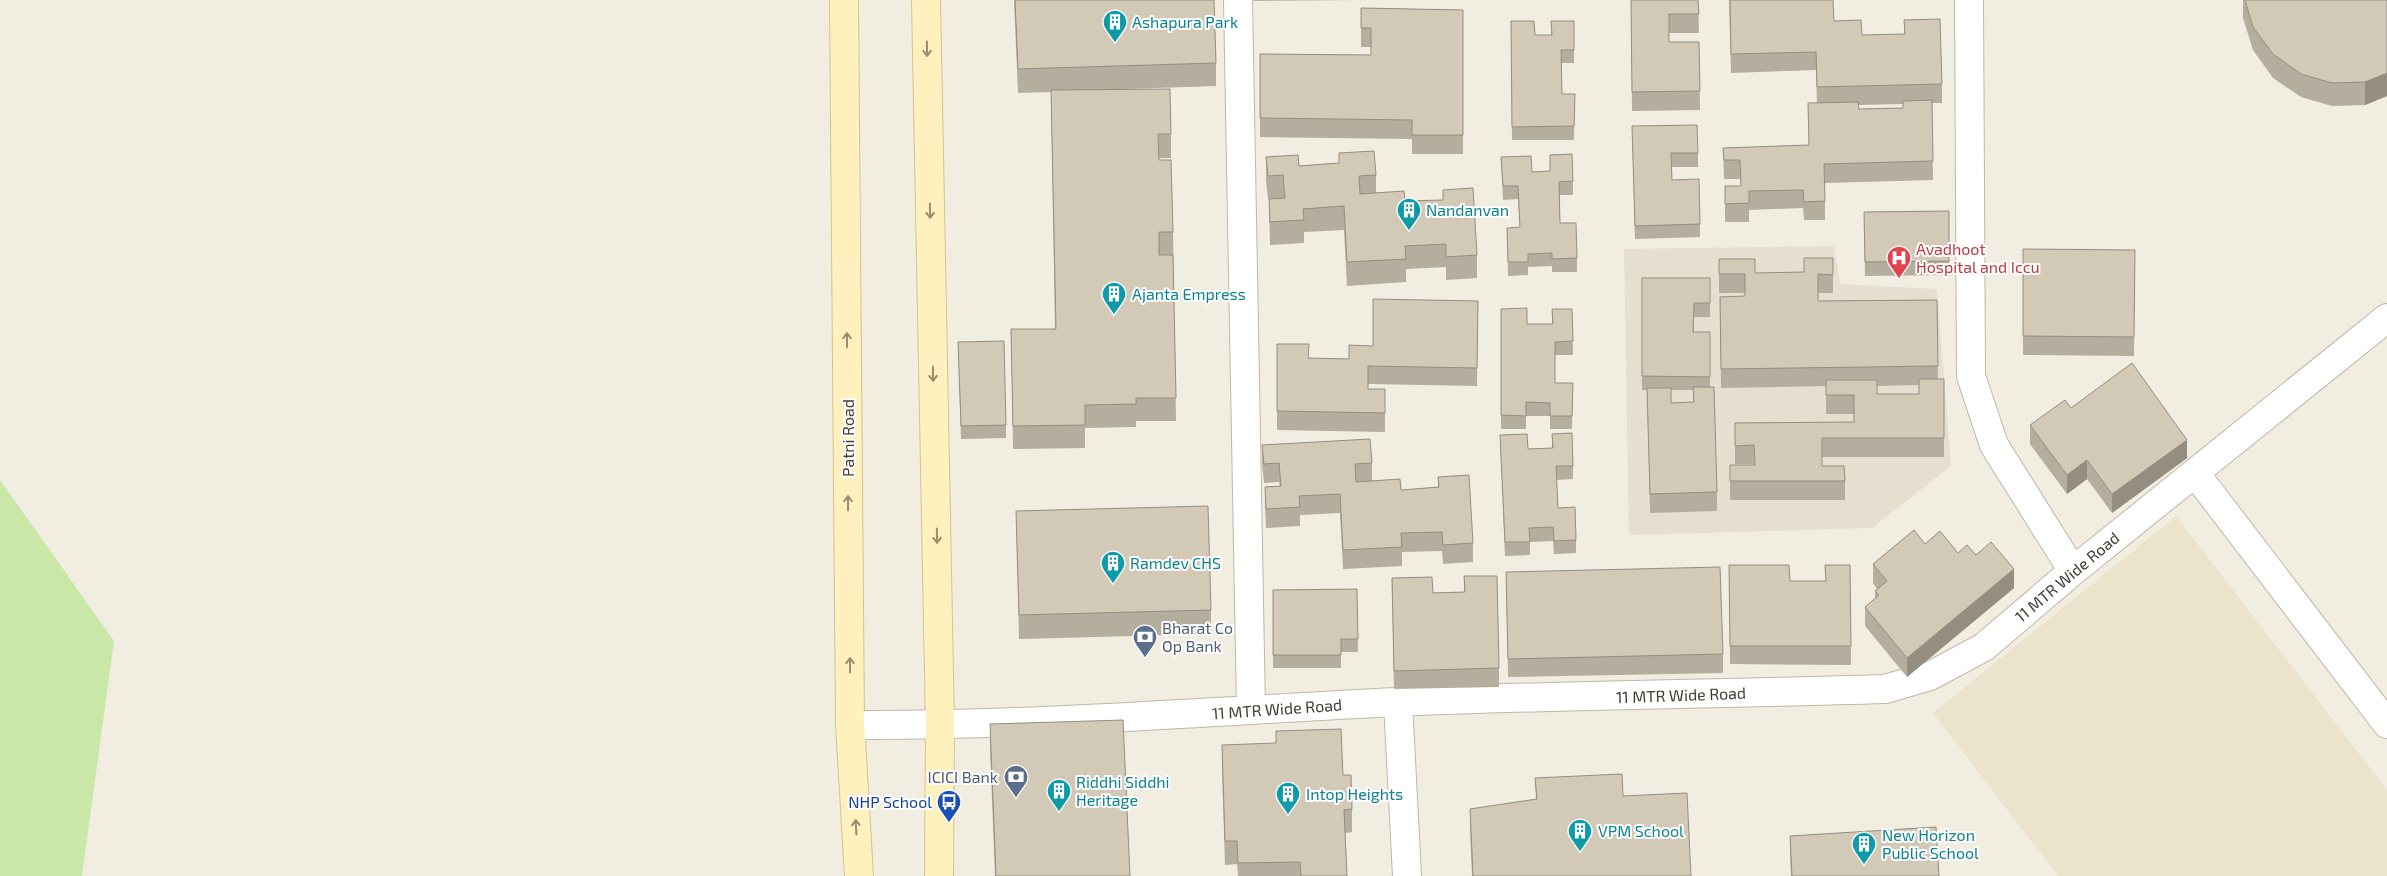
<svg xmlns="http://www.w3.org/2000/svg" width="2387" height="876" font-family="'Exo 2',sans-serif">
	<style>
		.residential { fill: #e6dfcf }
		.education { fill: #ebe3cb }
		.green { fill: #c9e8a8 }
		.lines { fill: none; stroke-linecap: round; stroke-linejoin: round }
		.street-casing { stroke: #c0b8a7; stroke-width: 30 }
		.secondary-casing { stroke: #d3c38f; stroke-width: 30 }
		.street { stroke: #fff; stroke-width: 28 }
		.secondary { stroke: #fff1be; stroke-width: 28 }
		.wall { fill: #b5ad9d; fill-rule: evenodd }
		.shaded-wall { fill: #948d80 }
		.building { fill: #d3c9b7; stroke: #948d80 }
		.oneway { stroke: #988e71 }
		.labels { text-anchor: middle; stroke-width: 4; stroke-linejoin: round; paint-order: stroke }
		.culture-label { font-size: 16px; fill: #0d838f; stroke: #fff; text-anchor: start }
		.health-label { font-size: 16px; fill: #be3a42; stroke: #fff; text-anchor: start }
		.street-label { font-size: 16px; fill: #433d32; stroke: #fff }
		.service-label { font-size: 16px; fill: #4e5e75; stroke: #fff; text-anchor: start }
		.transit-label { font-size: 16px; fill: #164399; stroke: #fff; text-anchor: end }
	</style>
	<rect width="100%" height="100%" fill="#f1ede1"/>
	<path class="residential" d="M1834,246L1840,284L1937,289L1951,466L1872,528L1629,535L1624,249Z"/>
	<path class="education" d="M2176,516L2387,790V876H2058L1933,713Z"/>
	<path class="green" d="M0,480L114,641L82,876H0Z"/>
	<g class="lines">
		<defs>
			<path id="street" d="M1238,0L1251,710
				M1969,0L1971,376L1994,445L2073,571
				M2195,473L2387,724
				M1398,702L1407,876
				M850,725C1033,726 1214,711 1396,702C1559,695 1722,694 1885,689L1930,676L1984,647L2073,571L2387,318"/>
			<path id="secondary" d="M844,0L850,725L859,876
				M926,0L940,726L939,876"/>
		</defs>
		<use href="#street" class="street-casing"/>
		<use href="#secondary" class="secondary-casing"/>
		<use href="#street" class="street"/>
		<use href="#secondary" class="secondary"/>
	</g>
	<path class="wall" d="M1014,0H1214L1216,63V86L1126,89L1171,134V158H1159L1173,232L1176,421H1136V427L1085,428V448L1013,449L1011,329H1055L1051,92L1018,93Z
		M1254,0H1362L1254,1Z
		M1631,0H1698L1699,33H1669V42H1699L1700,110L1632,111Z
		M1729,0L1834,21L1862,35L1904,34V20L1942,84V103H1932L1933,180L1825,183V220H1804L1803,208L1749,210V222H1725V186H1741L1740,179H1724L1723,148L1809,145L1808,103H1817L1816,70L1731,73ZM1903,104V108L1859,109L1858,105Z
		M2243,0H2387V96L2365,105L2332,106L2301,97L2273,78L2253,50L2243,18Z
		M1361,8L1463,10V154H1412V139L1260,137V54L1371,55V47H1361Z
		M1511,21L1535,35H1551V21H1574V63H1561L1562,94H1575L1574,140H1512Z
		M1632,126L1698,153V167H1672V180L1700,224V237L1635,239Z
		M1339,153L1376,175V193L1405,201L1443,200V190L1477,255V278L1446,280V267L1406,269V282L1347,286L1344,230L1304,232V243L1270,245L1269,199H1268L1266,180V157L1299,166L1339,163Z
		M1550,155L1573,181V195H1559L1560,223L1577,258V272H1552V266L1528,267V275L1508,276L1507,228H1520L1518,199L1503,200L1501,157L1532,172L1550,171Z
		M1949,211V275L1865,276L1864,212Z
		M2023,249L2135,250L2134,356L2023,355Z
		M1833,258V293H1818V301L1937,300L1938,379H1944V457H1822V466L1845,481V500H1730V465H1754V464H1735V423L1854,422V414H1826V386L1721,388L1720,297L1745,296V293H1719V259L1755,273L1804,272ZM1919,385V394H1877V386Z
		M1642,278H1710V317H1694V332H1710V387L1717,492V511L1650,513L1647,390H1642ZM1671,390H1693V403H1671Z
		M1478,301L1477,386L1368,384V389H1385V432L1277,430V344L1309,358L1349,359L1373,346Z
		M1501,309L1527,324H1552V309H1572L1573,355H1555V383H1573L1572,429H1550V416H1526V429H1501Z
		M958,342L1006,425V438L961,439Z
		M2071,408L2187,458L2112,513L2087,479L2067,494L2030,444V425Z
		M1552,434L1573,466V479L1556,480L1558,508L1576,540V553L1554,554L1553,541L1530,542V555L1505,556L1500,435L1528,449L1552,448Z
		M1262,445L1372,463V481L1401,490L1438,487V477L1473,543V562L1443,564L1442,551L1402,552V566L1343,569L1340,513L1300,515V526L1266,528L1265,506V487L1280,486L1279,482L1264,483L1262,464Z
		M1016,511L1211,610V634L1019,639Z
		M1925,544L1958,553L1976,555L2014,588L1907,677L1865,626V607L1875,599V591L1877,589L1873,583V564Z
		M1729,565L1790,581H1825L1850,565L1851,665L1730,664Z
		M1506,572L1723,654V673L1508,677Z
		M1464,576L1499,668V687L1394,689L1392,578L1433,593L1464,592Z
		M1357,589L1358,652H1341V668H1273V590Z
		M990,724L1130,876H995L990,748Z
		M1222,745L1343,775L1352,809V832L1345,833L1347,876H1238L1237,864L1225,865L1222,768Z
		M1535,778L1623,796L1691,876H1472L1470,828V809L1536,799Z
		M1790,836L1939,876H1791L1790,855Z"/>
	<path class="shaded-wall" d="M2387,73V96L2365,105V82Z
		M2187,440V458L2112,513V494Z
		M2087,460V479L2067,494V475Z
		M2014,569V588L1907,677V658Z"/>
	<path class="building" d="M1015,0H1214L1216,63L1018,69Z
		M1631,0H1698L1699,14H1669V42H1699L1700,91L1632,92Z
		M1730,0H1833L1834,21L1861,20L1862,35L1905,34L1904,20L1940,19L1942,84L1817,87L1816,52L1731,54Z
		M2245,0H2387V73L2365,82L2332,83L2301,74L2273,54L2253,27Z
		M1361,8L1463,10V135H1412V120L1260,118V54L1371,55V28H1361Z
		M1511,21H1534L1535,35H1552L1551,21H1574V50H1561L1562,94H1575L1574,126L1512,127Z
		M1170,89L1171,134H1158L1159,160H1171L1173,232H1159V255H1173L1176,398H1136V404L1085,405V425L1013,426L1011,329H1056L1051,90Z
		M1932,100L1933,161L1824,164L1825,201L1804,202L1803,190L1749,191V203L1725,204V186H1741L1740,160H1724L1723,148L1809,145L1808,103L1858,102L1859,109L1903,108V101Z
		M1697,125L1698,153H1671L1672,180L1699,179L1700,224L1635,226L1632,126Z
		M1374,151L1376,175L1359,176L1360,194L1404,191L1405,201L1443,200V190L1473,188L1477,255L1446,257V244L1405,246L1406,259L1347,262L1344,206L1303,209L1304,220L1270,222L1269,199L1285,198L1283,175L1268,176L1266,157L1298,155L1299,166L1339,163V153Z
		M1572,154L1573,181L1559,182L1560,223H1576L1577,258L1552,259V253L1528,254V262H1508L1507,228L1520,227L1518,186H1503L1501,157L1531,156L1532,172L1550,171V155Z
		M1949,211V261L1865,262L1864,212Z
		M2023,249L2135,250L2134,337L2023,336Z
		M1804,258H1833V275L1818,274V301L1937,300L1938,366L1721,369L1720,297L1745,296V274H1719V259H1755V273L1804,272Z
		M1642,278H1710V303H1694L1693,332H1710V377L1642,376Z
		M1373,299L1478,301L1477,368L1368,366V389H1385V413L1277,411V344H1309L1308,358L1349,359V345L1373,346Z
		M1527,308V324H1553L1552,309H1572L1573,341L1555,342V383H1573L1572,416H1550V403L1526,402V416L1501,415V309Z
		M1004,341L1006,425L961,426L958,342Z
		M2132,363L2187,440L2112,494L2087,460L2067,475L2030,425L2065,400L2071,408Z
		M1919,379H1944V438H1822V466H1844L1845,481H1730V465H1755L1754,445L1735,446V423L1854,422V395H1826V380H1877V394H1919Z
		M1693,387H1714L1717,492L1650,494L1647,388H1671V403L1694,402Z
		M1572,433L1573,466H1556L1558,508L1575,507L1576,540L1554,541L1553,527L1529,528L1530,542H1505L1500,435L1527,434L1528,449L1553,448L1552,434Z
		M1370,439L1372,463L1355,464L1356,482L1400,479L1401,490L1439,487L1438,477L1469,475L1473,543L1443,545L1442,532L1401,533L1402,547L1343,550L1340,494L1299,496L1300,507L1266,509L1265,487L1281,486L1279,463L1264,464L1262,445Z
		M1208,506L1211,610L1019,615L1016,511Z
		M1914,530L1925,544L1940,531L1958,553L1967,545L1976,555L1991,542L2014,569L1907,658L1865,607L1879,595L1875,591L1887,581L1873,564Z
		M1729,565H1789L1790,581H1826L1825,565H1850L1851,646H1730Z
		M1720,567L1723,654L1508,659L1506,572Z
		M1464,576H1497L1499,668L1394,671L1392,578L1432,577L1433,593L1465,592Z
		M1357,589L1358,639H1341V655H1273V590Z
		M1123,720L1130,876H996L990,724Z
		M1341,729L1343,775H1351L1352,809L1344,810L1347,876H1301L1300,862L1238,863L1237,841H1225L1222,745L1276,743V731Z
		M1622,774L1623,796L1687,793L1691,876H1473L1470,809L1537,799L1535,778Z
		M1936,827L1939,876H1792L1790,836Z"/>
	<defs><path id="oneway-shaft" d="M-6 0H5M1.5-3L5.5 0L1.5 3" fill="none" stroke-width="1.6" stroke-linecap="round" stroke-linejoin="round" transform="scale(1.25)"/></defs>
	<g class="oneway">
		<use href="#oneway-shaft" transform="translate(927 49) rotate(89)"/>
		<use href="#oneway-shaft" transform="translate(930 211) rotate(89)"/>
		<use href="#oneway-shaft" transform="translate(847 340) rotate(-90)"/>
		<use href="#oneway-shaft" transform="translate(933 374) rotate(89)"/>
		<use href="#oneway-shaft" transform="translate(848 503) rotate(-90)"/>
		<use href="#oneway-shaft" transform="translate(937 536) rotate(89)"/>
		<use href="#oneway-shaft" transform="translate(850 665) rotate(-90)"/>
		<use href="#oneway-shaft" transform="translate(856 827) rotate(-93)"/>
	</g>
	<defs>
		<symbol id="building-pin" viewBox="-11 -11 22 30"><path d="M0 17L-7.5 6A9.5 9.5 0 1 1 7.5 6Z" fill="#0f9aa8" stroke="#fff"/><path d="M-4-6H4V6H1V3H-1V6H-4ZM-2.5-4.3h1.7v1.8h-1.7ZM.8-4.3h1.7v1.8H.8ZM-2.5-1h1.7V.8h-1.7ZM.8-1h1.7V.8H.8Z" fill="#fff"/></symbol>
		<symbol id="hospital-pin" viewBox="-11 -11 22 30"><path d="M0 17L-7.5 6A9.5 9.5 0 1 1 7.5 6Z" fill="#e0444e" stroke="#fff"/><path d="M-5-5h3v3.5h4V-5h3V5h-3V1.5h-4V5h-3Z" fill="#fff"/></symbol>
		<symbol id="bank-pin" viewBox="-11 -11 22 30"><path d="M0 17L-7.5 6A9.5 9.5 0 1 1 7.5 6Z" fill="#5c6f8a" stroke="#fff"/><path d="M-6-4H6V4H-6ZM0-2.3a2.3 2.3 0 1 0 0 4.6a2.3 2.3 0 1 0 0-4.6Z" fill="#fff"/></symbol>
		<symbol id="bus-pin" viewBox="-11 -11 22 30"><path d="M0 17L-7.5 6A9.5 9.5 0 1 1 7.5 6Z" fill="#1a4fb4" stroke="#fff"/><path d="M-5-6H5V4H4V6H2V4H-2V6H-4V4H-5ZM-3.5-4V0h7V-4ZM-3.5 1.2v1.5H-2V1.2ZM2 1.2v1.5H3.5V1.2Z" fill="#fff"/></symbol>
	</defs>
	<g fill-rule="evenodd">
		<use href="#building-pin" x="1101" y="8" width="28" height="38"/>
		<use href="#building-pin" x="1395" y="196" width="28" height="38"/>
		<use href="#hospital-pin" x="1885" y="244" width="28" height="38"/>
		<use href="#building-pin" x="1100" y="280" width="28" height="38"/>
		<use href="#building-pin" x="1099" y="549" width="28" height="38"/>
		<use href="#bank-pin" x="1131" y="623" width="28" height="38"/>
		<use href="#bank-pin" x="1002" y="763" width="28" height="38"/>
		<use href="#building-pin" x="1045" y="777" width="28" height="38"/>
		<use href="#building-pin" x="1274" y="780" width="28" height="38"/>
		<use href="#bus-pin" x="935" y="788" width="28" height="38"/>
		<use href="#building-pin" x="1566" y="817" width="28" height="38"/>
		<use href="#building-pin" x="1850" y="830" width="28" height="38"/>
	</g>
	<g class="labels">
		<g class="culture-label">
			<text x="1132" y="28">Ashapura Park</text>
			<text x="1426" y="216">Nandanvan</text>
			<text x="1132" y="300">Ajanta Empress</text>
			<text x="1130" y="569">Ramdev CHS</text>
			<text x="1076" y="788">Riddhi Siddhi<tspan x="1076" dy="18">Heritage</tspan></text>
			<text x="1306" y="800">Intop Heights</text>
			<text x="1598" y="837">VPM School</text>
			<text x="1882" y="841">New Horizon<tspan x="1882" dy="18">Public School</tspan></text>
		</g>
		<g class="health-label">
			<text x="1916" y="255">Avadhoot<tspan x="1916" dy="18">Hospital and Iccu</tspan></text>
		</g>
		<g class="street-label">
			<text transform="translate(848 438) rotate(-90)" y="6">Patni Road</text>
			<text transform="translate(2067 577) rotate(-40)" y="6">11 MTR Wide Road</text>
			<text transform="translate(1681 695) rotate(-2)" y="6">11 MTR Wide Road</text>
			<text transform="translate(1277 709) rotate(-4)" y="6">11 MTR Wide Road</text>
		</g>
		<g class="service-label">
			<text x="1162" y="634">Bharat Co<tspan x="1162" dy="18">Op Bank</tspan></text>
			<text x="998" y="783" text-anchor="end">ICICI Bank</text>
		</g>
		<g class="transit-label">
			<text x="932" y="808">NHP School</text>
		</g>
	</g>
</svg>
